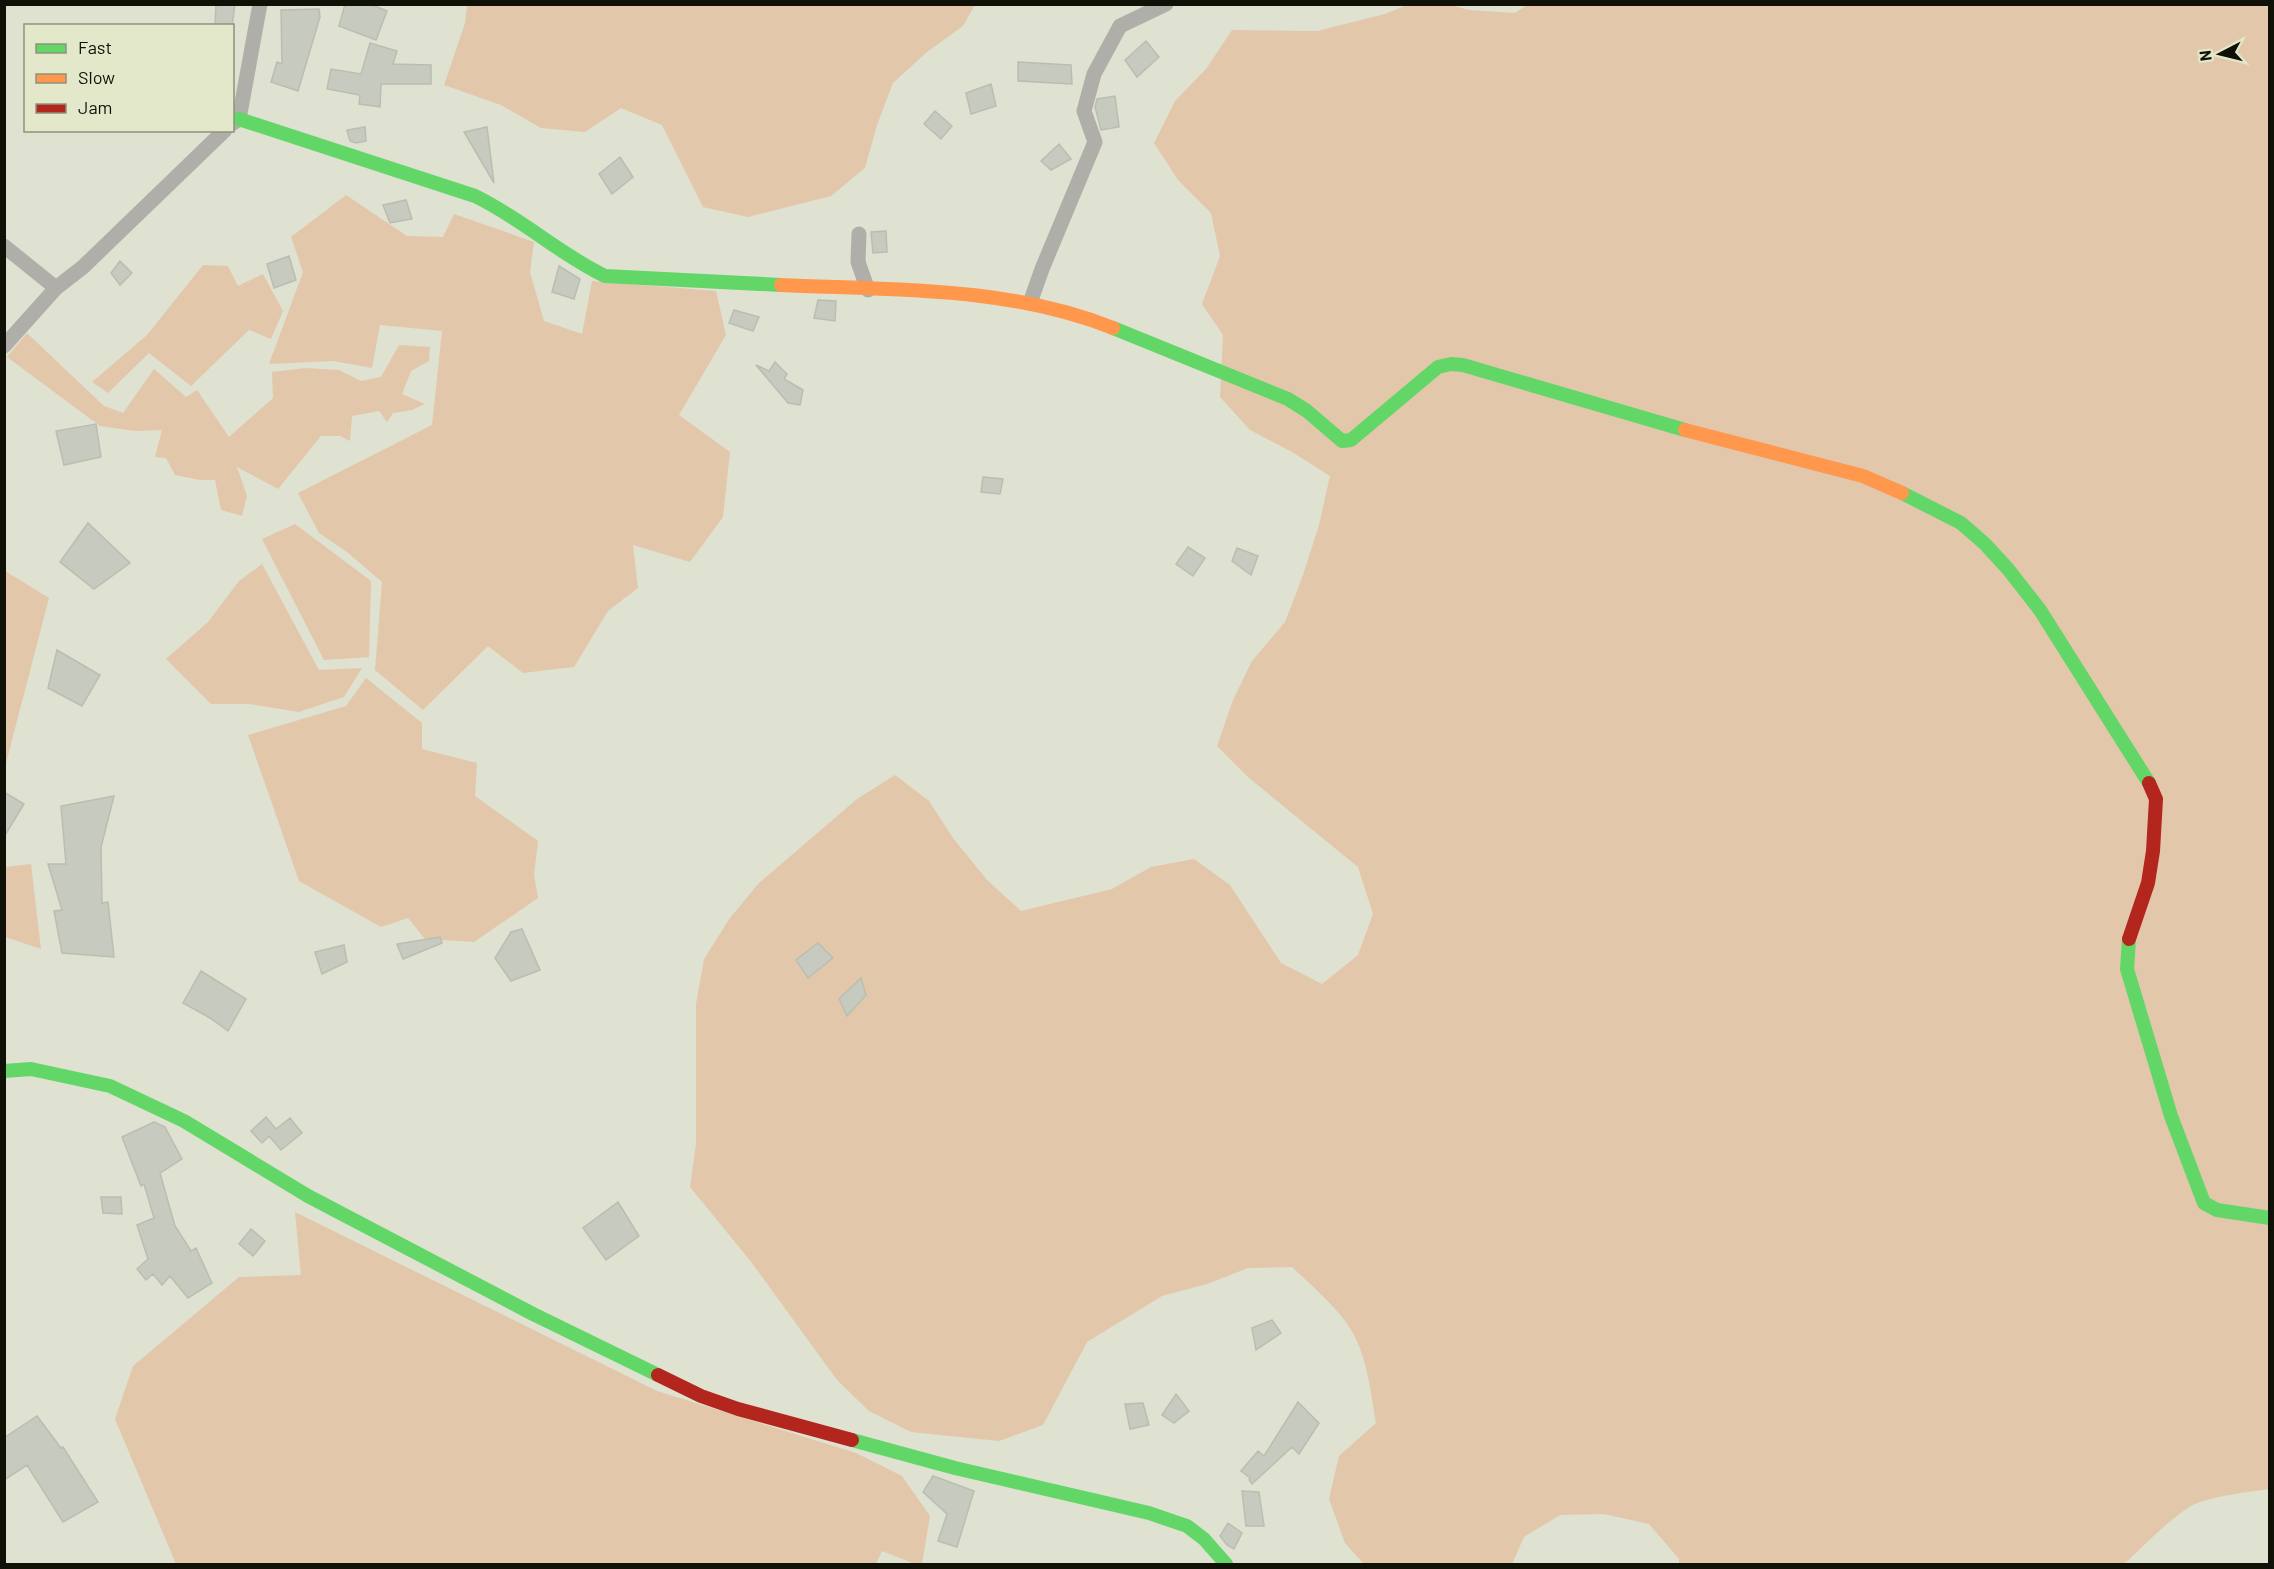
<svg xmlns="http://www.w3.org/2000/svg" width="2274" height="1569" font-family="Barlow,sans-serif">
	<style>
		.green { fill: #e3c7aa }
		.building { fill: #c6cabf; stroke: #babeb2; stroke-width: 1.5 }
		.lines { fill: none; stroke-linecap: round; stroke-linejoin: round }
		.street { stroke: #afaea9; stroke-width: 15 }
		.fast { stroke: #63d668; stroke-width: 14 }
		.slow { stroke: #ff974d; stroke-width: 14 }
		.jam { stroke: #b3261e; stroke-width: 14 }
	</style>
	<rect width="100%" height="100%" fill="#dfe1d1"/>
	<path class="green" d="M1409,4L1450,5L1469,10L1515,13L1528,4L2269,5V1489C2249,1492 2209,1496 2191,1506C2169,1519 2143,1547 2124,1564H1679V1559L1649,1524L1604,1514L1560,1515L1524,1537L1512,1564H1364L1345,1543L1329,1499L1339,1456L1376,1423C1371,1395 1368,1363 1355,1337C1344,1313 1311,1285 1292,1267L1248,1268L1207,1284L1162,1296L1087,1342L1043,1425L999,1441L911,1432L869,1411L837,1380L752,1263L690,1187L696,1144V1004L704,959L730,918L758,884L857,799L895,775L929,801L953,838L987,880L1021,911L1112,889L1151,867L1194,859L1230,885L1281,963L1322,984L1358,955L1373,914L1358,867L1249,778L1217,746L1233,700L1252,661L1285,622L1303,575L1319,525L1330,476L1292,452L1250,430L1220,397L1223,335L1202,304L1220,256L1211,213L1178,180L1154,143L1175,101L1206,69L1232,30L1317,31L1385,14Z
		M467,5V4L975,5L963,26L927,52L893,83L877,125L865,168L831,196L748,217L703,207L662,125L621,108L585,132L541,128L501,105L444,85L465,23Z
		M346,195L407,236L443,237L454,214L534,242L530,272L544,321L582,334L592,281L716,291L726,335L679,415L730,452L723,517L690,562L633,545L638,588L608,611L574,667L523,673L488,646L423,710L375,670L382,582L347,552L319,533L298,493L432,425L442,331L380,325L372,368L333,361L269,364L303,272L291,237Z
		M203,265L228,266L238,286L263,274L283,311L271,339L249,330L191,386L149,353L108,393L92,382L147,335Z
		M27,333L104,406L123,413L154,369L186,397L197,390L229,437L273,398L272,372L305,368L339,370L361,381L381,377L399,345L430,347L429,361L411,371L402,394L425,404L412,410L393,413L387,422L379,411L352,416L350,441L340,436H321L278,489L237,467L247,496L242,516L221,510L215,480H200L175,475L166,458L155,457L162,430L135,431L100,426L7,357Z
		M295,524L371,581L369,657L324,660L262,539Z
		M262,564L319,670L362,668L344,697L299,712L249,704H211L166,659L208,622L239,581Z
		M5,571L49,598L5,767Z
		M366,678L422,723V749L477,763L475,796L538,841L534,875L538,898L474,942L425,939L408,918L381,927L299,881L248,735L346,706Z
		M31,864L41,949L5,937V867Z
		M295,1212L657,1391L856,1453L902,1476L930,1516L922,1564H915L882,1551L876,1564H176L115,1419L133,1366L239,1277L301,1275Z"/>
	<path class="building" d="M216,4H235L232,26H215Z
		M345,4H370L387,11L376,40L339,26Z
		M319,9L320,17L298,91L271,82L277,62L282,64L281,10Z
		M1146,41L1159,57L1137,77L1125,60Z
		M370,43L397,51L393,64L431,65V84H381L380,107L359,104L360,95L327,89L331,69L361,74Z
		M1018,62L1071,65L1072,84L1018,81Z
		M991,84L996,106L971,114L966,93Z
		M1115,96L1119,127L1101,130L1095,107L1097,99Z
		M935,111L952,126L941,139L924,124Z
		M365,127L366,141L356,143L350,141L347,130Z
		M487,127L494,183L464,132Z
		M1059,144L1071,159L1051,170L1041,161Z
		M620,157L633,177L612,194L599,174Z
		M406,200L412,219L390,223L383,205Z
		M886,231L887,252L873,253L871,232Z
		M289,256L296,280L274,288L267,264Z
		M120,261L132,273L120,285L111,273Z
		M559,266L580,279L574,299L552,292Z
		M818,300L836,301L835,321L814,318Z
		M734,310L759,317L753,331L729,323Z
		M775,362L787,374L784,379L803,390L800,405L788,403L756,365L769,371Z
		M96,424L101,457L64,465L56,431Z
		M983,477L1003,479L1000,494L981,492Z
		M88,523L130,563L94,589L60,562Z
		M1188,547L1205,558L1193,576L1176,564Z
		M1237,548L1258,556L1251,575L1232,561Z
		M57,650L100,675L82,706L48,688Z
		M4,792L24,804L4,837Z
		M114,796L101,847L102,903L108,902L114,957L62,953L54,911L62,910L48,864H66L61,806Z
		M522,929L540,970L511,981L495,958L511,932Z
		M440,937L442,943L403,959L397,944Z
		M818,943L833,958L808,978L796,960Z
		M344,945L347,962L322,974L315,952Z
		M201,971L246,999L228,1031L210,1018L183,1003Z
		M861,978L866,995L847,1016L839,999Z
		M266,1117L276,1129L290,1118L302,1133L281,1150L269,1136L262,1143L251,1131Z
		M154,1122L165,1127L182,1159L160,1173L175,1226L191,1251L196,1248L212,1283L188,1298L170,1276L162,1285L153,1274L146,1280L137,1269L148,1259L137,1225L154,1218L144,1184L141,1186L122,1137Z
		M101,1197H121L122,1214L103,1213Z
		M618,1202L639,1236L606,1260L583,1228Z
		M251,1229L265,1241L253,1256L239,1244Z
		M1272,1320L1281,1333L1256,1350L1252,1328Z
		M1176,1394L1189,1411L1174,1423L1162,1415Z
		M1298,1402L1319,1423L1299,1454L1292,1447L1252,1484L1249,1480L1250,1478L1241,1471L1258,1451L1264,1456Z
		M1143,1403L1149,1425L1130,1429L1125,1404Z
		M37,1416L61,1448L63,1447L98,1502L63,1522L27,1465L4,1480V1438Z
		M933,1476L974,1491L957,1547L938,1541L947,1514L923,1492Z
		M1242,1491L1259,1492L1264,1526H1246Z
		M1228,1523L1242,1533L1234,1549L1227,1545L1220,1536Z"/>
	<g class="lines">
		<path class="street" d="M232,124L239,119L260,4
			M859,234L858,262L868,290
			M4,246L56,288
			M1030,303L1042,269L1095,142L1084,111L1094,74L1120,26L1166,4
			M4,346L56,288L83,267L225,130"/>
		<path class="fast" d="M239,119L475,196C521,218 559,254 605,276L781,285
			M1113,328L1288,399L1307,411L1342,441L1351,440L1438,367L1451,364L1463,365L1685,430
			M1902,493L1961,523L1985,544L2008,569L2040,610L2149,783
			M2129,939L2127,969L2171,1116L2204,1203L2217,1210L2270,1218
			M4,1071L31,1069L110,1086L184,1121L308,1196L533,1314L658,1375
			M852,1440L955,1468L1149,1513L1187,1526L1204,1539L1226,1564"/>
		<path class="slow" d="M781,285C892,290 1008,286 1113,328
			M1685,430L1863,476L1902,493"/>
		<path class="jam" d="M2129,939L2148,883L2153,851L2156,799L2149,783
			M658,1375L701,1396L738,1409L852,1440"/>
	</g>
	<rect width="2274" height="1569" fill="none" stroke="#0f1006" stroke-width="12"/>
	<rect x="24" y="24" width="210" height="108" fill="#e4e8ca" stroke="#8f927c" stroke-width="1.5"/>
	<rect x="36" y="44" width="30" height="9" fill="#63d668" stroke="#8f927c" stroke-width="1.5"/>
	<text x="78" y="54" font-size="18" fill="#0f1006">Fast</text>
	<rect x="36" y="74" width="30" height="9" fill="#ff974d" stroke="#8f927c" stroke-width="1.5"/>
	<text x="78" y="84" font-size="18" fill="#0f1006">Slow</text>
	<rect x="36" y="104" width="30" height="9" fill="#b3261e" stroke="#8f927c" stroke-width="1.5"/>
	<text x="78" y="114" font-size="18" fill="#0f1006">Jam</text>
	<g transform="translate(2220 54) rotate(263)" stroke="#e4e8ca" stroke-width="4.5" paint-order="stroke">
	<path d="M0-4.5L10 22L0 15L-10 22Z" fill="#0f1006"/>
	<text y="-9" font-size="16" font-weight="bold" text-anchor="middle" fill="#0f1006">N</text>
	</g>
</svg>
